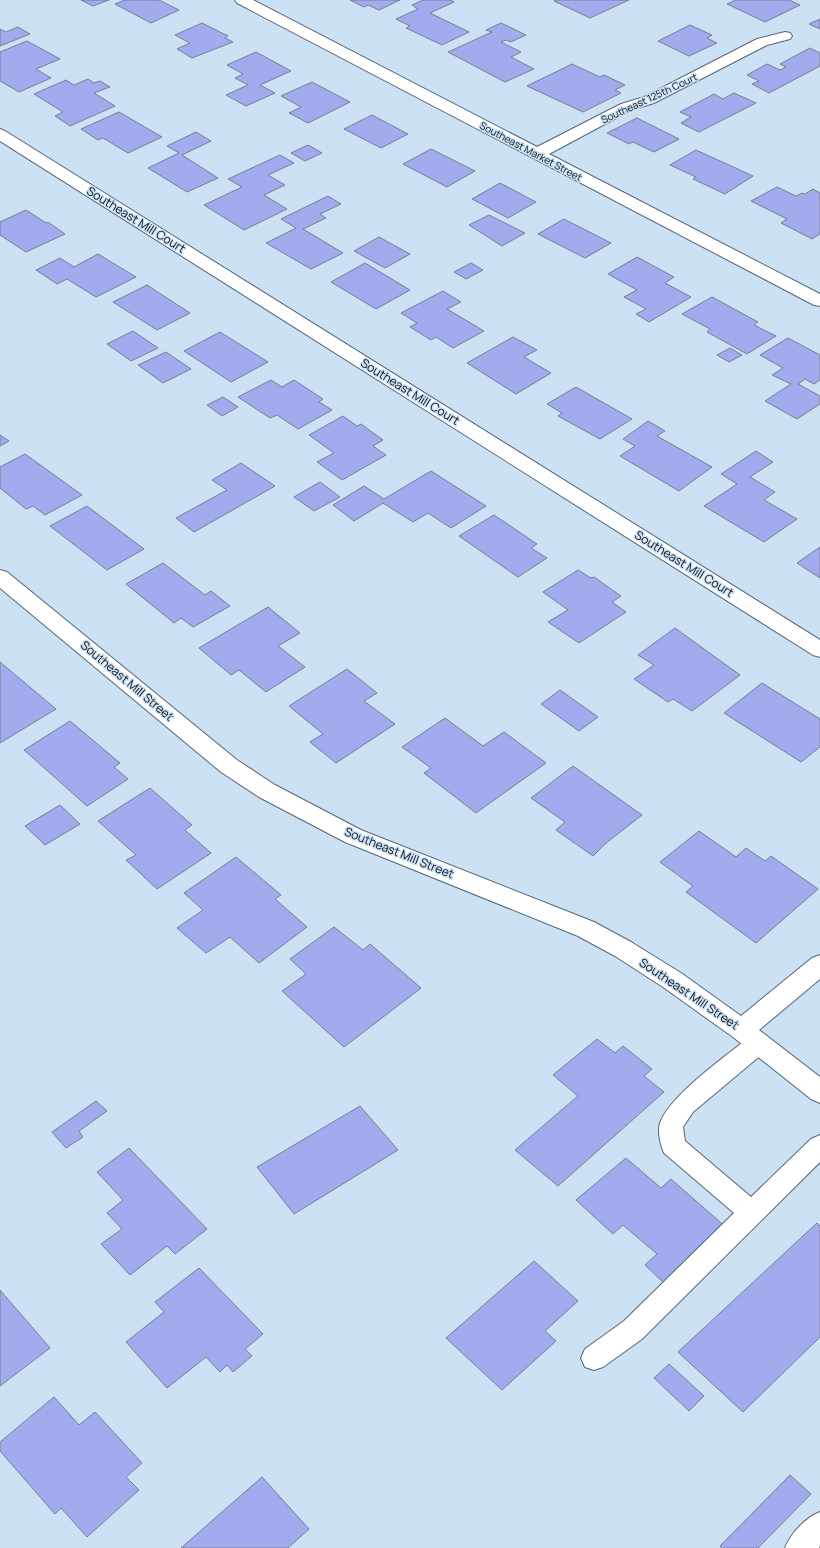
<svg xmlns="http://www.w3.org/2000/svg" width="820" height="1548" font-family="Manrope,sans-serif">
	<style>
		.building { fill: #a2abee; stroke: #7a7e94 }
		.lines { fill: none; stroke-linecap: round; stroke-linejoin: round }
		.service-casing { stroke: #546676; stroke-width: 2 }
		.minor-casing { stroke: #546676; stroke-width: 2 }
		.service { fill: #fff; fill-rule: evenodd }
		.minor { fill: #fff; fill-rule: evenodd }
		.labels { text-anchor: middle; stroke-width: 3; stroke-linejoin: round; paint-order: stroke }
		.far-street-label { font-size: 10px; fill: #0b1218; stroke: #cce1f3 }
		.street-label { font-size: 12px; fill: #0b1218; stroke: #cce1f3 }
	</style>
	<rect width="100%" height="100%" fill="#cce1f3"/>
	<path class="building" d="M81,0H109L93,6Z
		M125,0H159L179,10L151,23L115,4Z
		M350,0H400L379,10L368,5L364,7Z
		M423,0H451L454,2L430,13L469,32L442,45L406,28L410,26L396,19L418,9L412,5Z
		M556,0H629L590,18L554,1Z
		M736,0H789L800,5L765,22L727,4Z
		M820,19V29L809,24Z
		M202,23L228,36L225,38L233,42L192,58L177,49L190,43L175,35Z
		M501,23L526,35L511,42L506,40L501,42L521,52L511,57L534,69L505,82L448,52L492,32L486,30Z
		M690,25L712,35L707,38L717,43L689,56L658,41Z
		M18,27L30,34L0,46V29L6,32Z
		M27,41L60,59L36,69L51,78L19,92L0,81V52Z
		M810,48L820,53V66L769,93L752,84L759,81L747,75L767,64L780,70L786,67L780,64Z
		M256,52L291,71L260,85L275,93L246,106L226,95L248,85L235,78L243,74L227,65Z
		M572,64L600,77L604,75L625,85L615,90L621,93L583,112L527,86Z
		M88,79L94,83L100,81L110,87L94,93L115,106L70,126L55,116L63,112L34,94L66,80L74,85Z
		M312,82L350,102L308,123L289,113L301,107L281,96Z
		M734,93L756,103L699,132L681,123L691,117L680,112L714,94L723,99Z
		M119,112L162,137L128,153L103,138L98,140L81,129Z
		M372,115L408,134L381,148L344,129Z
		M637,118L679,139L654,152L633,142L629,144L607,133Z
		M196,132L211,141L182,155L218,178L187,192L148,168L179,153L167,146Z
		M308,145L322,153L305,161L291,153Z
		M431,149L475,171L447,187L403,164Z
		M696,150L753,176L725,194L693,179L696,177L670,165Z
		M280,155L294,163L268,175L285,185L264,195L287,209L244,230L204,205L242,187L228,179Z
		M500,183L536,202L508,218L472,199Z
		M777,187L796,196L802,193L805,194L813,189L820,193V234L812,239L781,223L787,219L751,201Z
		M328,196L341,204L320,214L326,218L303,229L343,253L311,269L266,243L296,228L281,219Z
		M26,210L46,223L48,222L65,234L26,252L0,235V222Z
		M489,215L525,233L502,246L469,225Z
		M564,219L611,243L585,258L538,234Z
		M379,237L410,254L385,268L354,251Z
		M98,254L136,277L96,297L67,279L57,284L36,270L60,258L74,267Z
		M637,257L674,277L665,283L691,297L649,322L636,314L646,309L624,297L637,290L608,274Z
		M365,263L410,290L376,309L331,282Z
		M471,263L483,270L466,279L454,272Z
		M147,285L190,313L157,330L113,302Z
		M443,291L461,302L447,309L484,331L453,348L436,337L431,340L410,327L417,323L401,313Z
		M712,297L758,322L754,325L776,336L747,354L707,332L710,329L682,314Z
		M133,331L158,348L131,361L107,344Z
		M220,332L268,362L231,382L184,351Z
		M513,337L537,350L524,357L551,373L516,394L467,363Z
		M788,338L820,355V380L814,384L805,379L798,384L820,396V404L797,419L765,401L791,384L772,375L783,368L760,355Z
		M730,348L742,355L729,362L717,355Z
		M166,352L191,369L163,383L138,365Z
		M271,380L282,387L294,380L323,399L319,402L332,410L298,429L277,415L270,418L238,397Z
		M576,387L632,419L600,439L558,416L562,413L547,404Z
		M223,397L238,407L222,416L207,405Z
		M343,416L357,426L361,424L383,440L373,446L386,455L342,480L317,462L334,453L309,435Z
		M648,421L665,431L657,436L712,467L679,491L620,456L635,446L623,439Z
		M0,435L9,441L0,446Z
		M756,451L773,462L750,477L775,492L764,500L797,519L764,542L704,506L737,484L721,474Z
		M25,454L82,495L45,515L33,506L26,509L0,488V467Z
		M241,463L275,486L194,532L176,518L227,490L212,480Z
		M431,471L486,506L451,528L428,513L413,522L383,503L354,521L333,505L364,486L384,499Z
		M320,482L340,497L314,511L294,497Z
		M87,506L144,549L107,570L50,526Z
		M494,515L537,544L531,548L547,558L518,577L459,536Z
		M820,547V578L797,563Z
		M163,563L205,595L211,591L230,606L193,627L181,618L174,623L126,584Z
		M578,570L591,578L594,577L621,596L612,602L626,612L579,643L548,622L568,610L543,592Z
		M268,607L300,633L278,646L305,667L266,692L239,670L231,675L199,648Z
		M675,628L740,675L692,711L673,699L668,702L634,679L654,665L638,655Z
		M0,662L56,709L0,743Z
		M347,669L377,693L364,701L395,724L336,763L310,742L323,734L289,706Z
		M762,683L820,719V747L801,762L724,713Z
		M560,690L598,717L579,731L541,704Z
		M445,718L483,746L504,732L546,763L476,813L424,773L431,768L402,747Z
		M70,721L120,763L114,767L128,779L87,806L24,750Z
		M573,766L642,815L605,844L593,856L556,830L565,822L531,798Z
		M150,788L192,825L185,830L211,853L157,889L126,860L136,855L98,821Z
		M60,805L80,824L45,845L25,826Z
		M699,831L736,857L746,848L765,861L771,856L818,889L756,943L686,892L693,886L660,862Z
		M236,857L281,895L275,899L307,927L259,963L230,937L206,953L177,928L203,910L184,893Z
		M334,927L363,950L370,944L421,988L344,1047L282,991L306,974L290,959Z
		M597,1039L615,1053L623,1046L652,1069L644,1076L664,1092L558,1186L515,1150L578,1096L553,1075Z
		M96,1101L107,1111L79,1131L83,1137L66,1148L52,1132Z
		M360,1106L398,1150L294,1214L257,1167Z
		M129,1148L207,1229L175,1254L167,1246L130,1275L101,1244L122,1229L107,1213L123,1200L97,1172Z
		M626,1158L661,1188L671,1179L728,1229L666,1285L645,1265L657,1254L623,1225L613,1234L576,1200Z
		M817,1223L820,1226V1337L743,1412L678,1352Z
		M534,1261L578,1301L545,1331L556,1341L502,1390L446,1338Z
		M199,1268L263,1334L245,1349L252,1356L233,1372L227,1365L220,1372L206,1357L167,1388L126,1342L164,1312L155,1302Z
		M0,1290L50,1348L0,1386Z
		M669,1364L704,1396L689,1411L654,1378Z
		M54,1397L79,1425L95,1412L142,1463L126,1477L139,1490L87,1537L61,1508L55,1514L0,1451V1442Z
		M790,1475L811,1494L758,1548H722L720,1546Z
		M262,1477L309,1529L288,1548H181Z"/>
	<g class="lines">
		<defs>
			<path id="service" d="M759,1033L767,1036L771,1043L767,1050L693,1112L683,1127L685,1141L751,1197L811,1139L820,1135V1162L642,1339L603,1367L594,1370L585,1367L581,1358L585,1349L624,1321L734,1213L664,1153C661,1146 657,1132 660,1123C670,1095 726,1056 751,1036Z
				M820,1512V1546L819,1548H785C791,1533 805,1518 820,1512Z"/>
			<path id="minor" d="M235,0H253L537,147L621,104L644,97L757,39L785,32L790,33L792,36L790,39L767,45L654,103L631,110L549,154L820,294V306L814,305L237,3Z
				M0,129L5,131L820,640V657L813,655L0,141Z
				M0,570L7,572L237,760L275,785L361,830L594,922L631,942L681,973L741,1016L812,958L820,955V979L759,1030L820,1077V1103L811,1099L733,1037L663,987L615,956L578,936L345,842L259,797L221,772L0,588Z"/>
		</defs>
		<use href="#service" class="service-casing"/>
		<use href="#minor" class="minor-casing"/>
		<use href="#service" class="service"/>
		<use href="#minor" class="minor"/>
	</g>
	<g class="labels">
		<g class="far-street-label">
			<text transform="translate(649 98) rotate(-25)" y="4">Southeast 125th Court</text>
			<text transform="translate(531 151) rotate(28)" y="4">Southeast Market Street</text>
		</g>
		<g class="street-label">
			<text transform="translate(136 220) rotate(32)" y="4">Southeast Mill Court</text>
			<text transform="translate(410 392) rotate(32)" y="4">Southeast Mill Court</text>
			<text transform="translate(684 564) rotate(32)" y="4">Southeast Mill Court</text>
			<text transform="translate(127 681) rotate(40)" y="4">Southeast Mill Street</text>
			<text transform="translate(399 853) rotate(22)" y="4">Southeast Mill Street</text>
			<text transform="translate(689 994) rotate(34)" y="4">Southeast Mill Street</text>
		</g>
	</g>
</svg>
